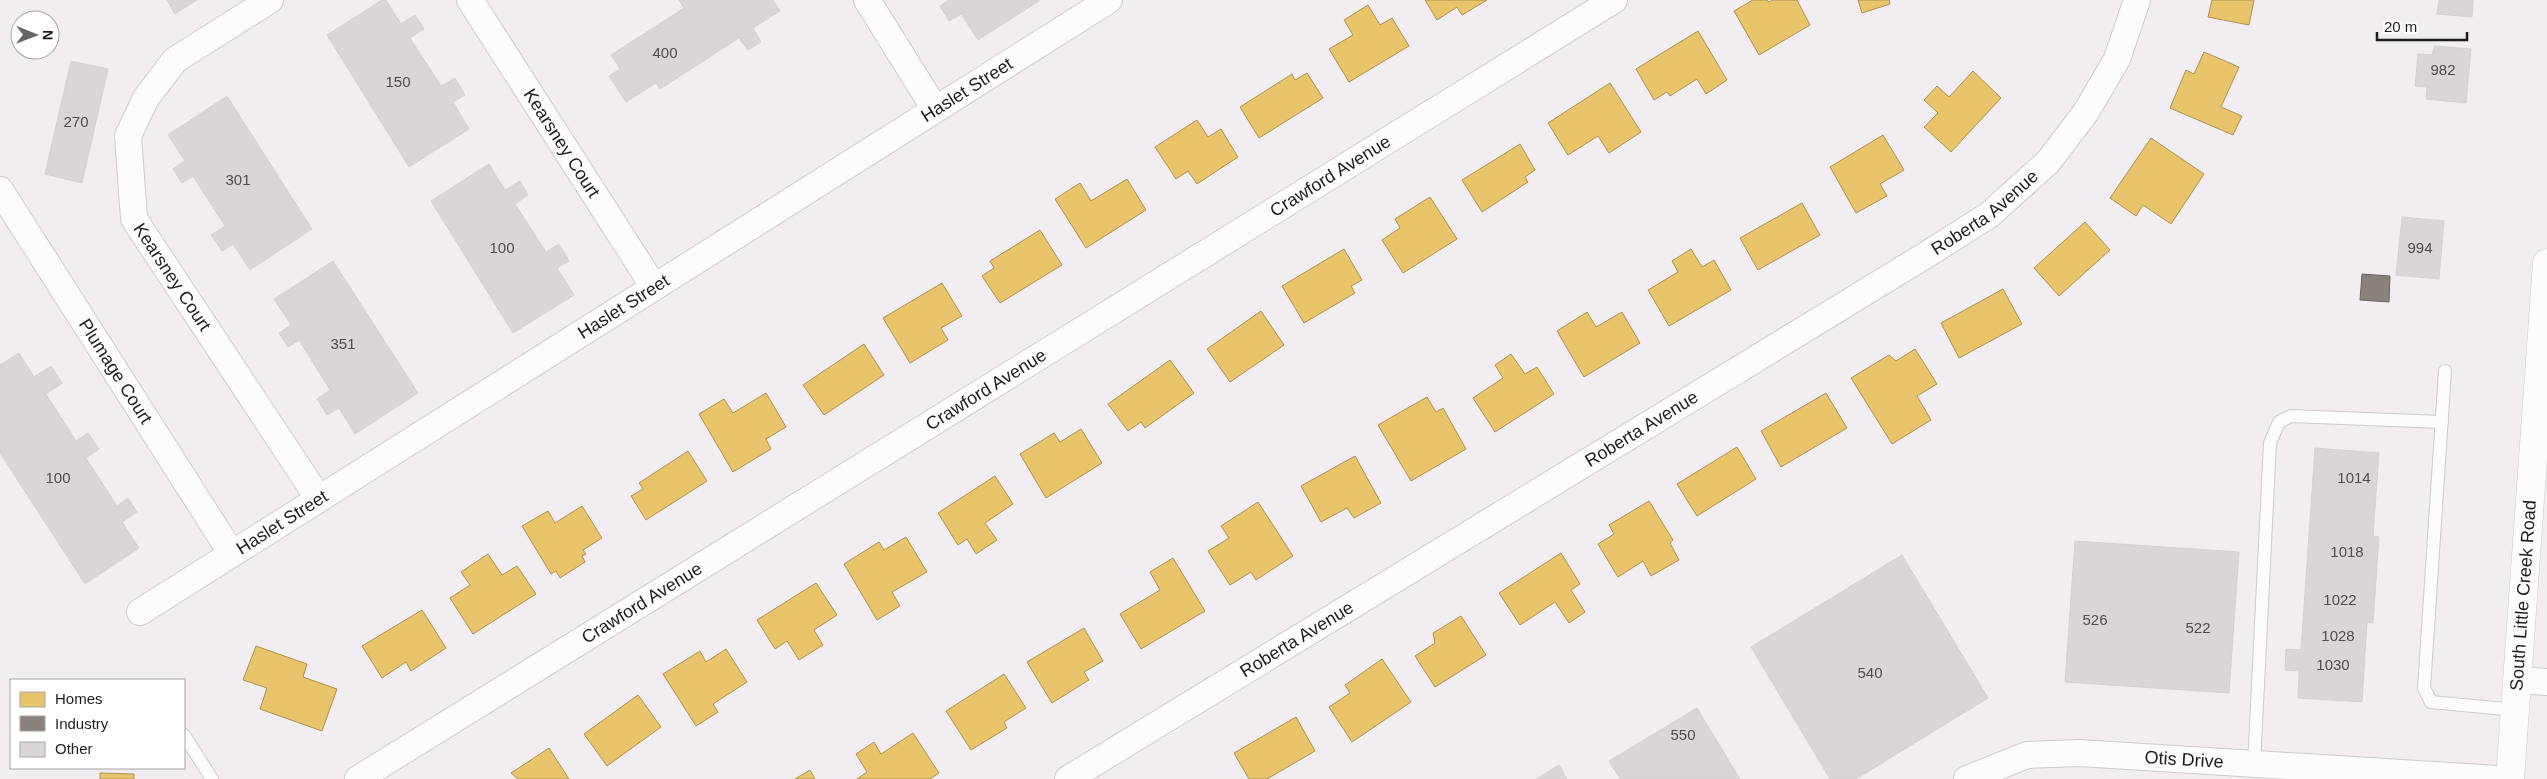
<svg xmlns="http://www.w3.org/2000/svg" width="2547" height="779" font-family="Arial,sans-serif">
	<style>
		.homes { fill: #e9c46a; stroke: #ac9253 }
		.industry { fill: #8a817c; stroke: #6a6360 }
		.building { fill: #dad6d8; stroke: #d5d1d3 }
		.lines { fill: none; stroke-linecap: round; stroke-linejoin: round }
		.service-casing { stroke: #cecbce; stroke-width: 14 }
		.minor-casing { stroke: #cecbce; stroke-width: 28 }
		.tertiary-casing { stroke: #cecbce; stroke-width: 29 }
		.service { stroke: #fdfcfd; stroke-width: 12 }
		.minor { stroke: #fdfcfd; stroke-width: 26 }
		.tertiary { stroke: #fdfcfd; stroke-width: 28 }
		.labels { text-anchor: middle; stroke-width: 5; stroke-linejoin: round; paint-order: stroke }
		.number-label { font-size: 15px; fill: #504c4e }
		.street-label { font-size: 18px; fill: #1f1c1e; stroke: #fff }
	</style>
	<rect width="100%" height="100%" fill="#f1edf1"/>
	<path class="homes" d="M1425,0H1487L1462,15L1457,7L1437,20Z
		M1753,0H1767L1769,2L1773,0H1797L1810,25L1759,55L1734,11Z
		M1858,0H1889L1890,4L1862,13Z
		M2212,0H2254L2249,25L2208,17Z
		M1368,5L1380,25L1392,18L1409,46L1349,82L1329,49L1353,35L1344,20Z
		M1698,31L1727,80L1706,94L1697,79L1670,96L1667,92L1654,100L1636,69Z
		M2204,52L2239,67L2221,107L2242,116L2233,135L2170,108L2186,70L2194,74Z
		M1973,71L2001,98L1951,152L1924,127L1938,113L1924,100L1937,86L1949,97Z
		M1307,73L1323,98L1259,138L1240,107L1292,74L1295,80Z
		M1610,83L1641,132L1609,153L1598,136L1568,155L1548,123Z
		M1197,120L1208,137L1221,129L1238,157L1197,184L1188,171L1176,179L1155,147Z
		M1883,135L1904,170L1880,184L1887,196L1856,213L1830,167Z
		M2151,138L2204,174L2171,224L2143,205L2136,216L2110,198Z
		M1520,144L1535,170L1525,177L1528,182L1482,212L1462,180Z
		M1127,179L1146,210L1086,248L1055,199L1080,183L1091,201Z
		M1430,197L1457,239L1403,273L1382,240L1400,228L1395,219Z
		M1802,203L1820,235L1758,270L1740,238Z
		M2085,222L2110,250L2059,296L2034,268Z
		M1040,230L1062,265L1000,303L982,276L994,268L990,261Z
		M1344,249L1362,280L1351,286L1355,293L1304,323L1282,286Z
		M1691,249L1702,267L1714,260L1731,290L1669,326L1648,290L1678,272L1672,261Z
		M942,283L962,316L941,328L948,340L910,363L883,318Z
		M2003,289L2022,324L1959,358L1941,323Z
		M1261,311L1284,345L1230,382L1207,349Z
		M1587,312L1596,327L1622,312L1640,343L1584,377L1557,331Z
		M864,344L884,375L824,415L803,385Z
		M1915,349L1937,384L1917,396L1931,420L1892,444L1851,378L1889,355L1896,361Z
		M1511,354L1525,374L1537,367L1554,394L1495,432L1473,398L1503,378L1495,365Z
		M1170,360L1194,393L1145,428L1141,422L1128,431L1108,404Z
		M766,393L786,427L766,439L771,449L733,472L699,414L724,399L733,413Z
		M1826,393L1847,428L1781,467L1761,431Z
		M1427,397L1436,412L1443,408L1466,449L1411,481L1378,425Z
		M1081,429L1102,463L1046,498L1020,454L1054,433L1060,442Z
		M1737,447L1756,479L1697,516L1677,484Z
		M688,451L707,481L646,520L631,496L643,489L639,483Z
		M1355,456L1381,503L1354,518L1347,508L1321,522L1301,486Z
		M995,476L1013,504L985,523L997,540L976,554L967,539L958,545L938,513Z
		M1649,501L1673,540L1670,543L1679,560L1651,576L1643,561L1618,577L1598,544L1614,534L1609,525Z
		M1258,502L1293,556L1256,580L1251,572L1230,585L1208,551L1229,538L1221,526Z
		M582,506L602,538L583,550L586,554L582,556L585,562L560,578L556,571L551,574L522,526L548,511L555,523Z
		M906,537L927,572L892,592L900,606L877,620L844,564L879,542L884,550Z
		M1561,553L1580,584L1571,590L1585,612L1569,623L1555,602L1520,625L1499,593Z
		M488,554L502,575L517,566L536,594L473,634L450,598L470,585L461,572Z
		M1173,558L1205,611L1141,649L1120,614L1160,590L1150,572Z
		M816,583L837,615L814,630L823,645L799,660L787,641L775,649L757,620Z
		M422,610L446,648L411,671L406,662L382,678L362,646Z
		M1461,616L1486,655L1435,687L1415,656L1435,643L1433,633Z
		M1084,628L1103,661L1084,672L1089,680L1052,703L1027,662Z
		M256,646L307,664L303,677L337,689L322,731L260,709L267,688L243,680Z
		M726,649L747,682L713,704L718,712L696,726L663,674L700,651L706,662Z
		M1382,659L1411,702L1352,742L1329,707L1350,693L1345,685Z
		M1004,674L1026,708L1004,722L1007,728L971,750L946,711Z
		M638,695L661,727L607,766L584,734Z
		M1296,717L1315,751L1267,779H1249L1234,753Z
		M913,733L939,773L930,779H857L867,772L856,754L874,742L881,754Z
		M549,748L569,779H518L511,773Z
		M810,770L815,779H795Z
		M100,773L134,774V779H100Z"/>
	<path class="industry" d="M2362,274L2390,276L2389,302L2360,300Z"/>
	<path class="building" d="M167,0H197L175,14Z
		M382,0H386L401,24L415,15L424,29L410,38L441,86L455,78L465,95L453,102L469,129L409,167L327,35Z
		M679,0H773L780,11L753,28L761,42L748,50L739,38L660,89L656,83L626,102L609,76L620,69L611,55L684,8Z
		M949,0H1039V1L978,40L961,14L949,21L940,6Z
		M2439,0H2473L2472,17L2437,14Z
		M2435,46L2471,49L2466,103L2426,99L2427,87L2415,86L2418,54L2432,55Z
		M71,61L108,69L82,183L45,174Z
		M227,96L312,229L250,270L233,244L222,251L211,235L225,226L193,176L182,183L173,169L185,161L168,135Z
		M489,164L505,190L520,181L528,195L515,204L546,252L559,244L569,261L557,268L574,295L513,333L431,201Z
		M2402,217L2444,221L2439,279L2396,275Z
		M333,261L418,393L355,434L339,408L327,415L317,399L330,390L299,340L288,347L279,333L291,325L274,299Z
		M19,353L34,377L51,366L62,383L46,394L76,441L88,433L99,449L86,458L117,506L128,498L137,512L122,522L139,548L85,584L0,453V365Z
		M2315,448L2379,453L2373,536L2379,537L2373,623L2367,622L2362,702L2298,698L2299,671L2285,670L2286,649L2301,650Z
		M2075,541L2239,552L2229,693L2065,682Z
		M1902,555L1988,698L1856,779H1830L1751,647Z
		M1697,708L1740,779H1620L1609,761Z
		M1559,765L1567,779H1536Z"/>
	<g class="lines">
		<defs>
			<path id="service" d="M2445,371L2424,688L2431,702L2516,710
				M184,735L212,779
				M2254,765L2270,443L2279,422L2291,416L2442,422"/>
			<g id="minor">
				<path id="s1" d="M270,0L175,60L146,98L128,136L134,219L319,499"/>
				<path id="s2" d="M470,0L654,287"/>
				<path d="M867,0L935,109"/>
				<path id="s3" d="M0,190L232,554"/>
				<path id="s4" d="M140,612L1109,0"/>
				<path d="M2518,680L2547,682"/>
				<path id="s5" d="M358,779L1614,0"/>
				<path id="s6" d="M1068,779L1926,255L1989,215L2048,162L2086,112L2117,59L2137,0"/>
				<path id="s7" d="M1967,779L2027,755L2079,753L2498,779"/>
			</g>
			<g id="tertiary">
				<path id="s8" d="M2510,779L2547,263"/>
			</g>
		</defs>
		<use href="#service" class="service-casing"/>
		<use href="#minor" class="minor-casing"/>
		<use href="#tertiary" class="tertiary-casing"/>
		<use href="#service" class="service"/>
		<use href="#minor" class="minor"/>
		<use href="#tertiary" class="tertiary"/>
	</g>
	<g class="labels">
		<g class="number-label">
			<text x="665" y="58">400</text>
			<text x="2443" y="75">982</text>
			<text x="398" y="87">150</text>
			<text x="76" y="127">270</text>
			<text x="238" y="185">301</text>
			<text x="502" y="253">100</text>
			<text x="2420" y="253">994</text>
			<text x="343" y="349">351</text>
			<text x="58" y="483">100</text>
			<text x="2354" y="483">1014</text>
			<text x="2347" y="557">1018</text>
			<text x="2340" y="605">1022</text>
			<text x="2095" y="625">526</text>
			<text x="2198" y="633">522</text>
			<text x="2338" y="641">1028</text>
			<text x="2333" y="670">1030</text>
			<text x="1870" y="678">540</text>
			<text x="1683" y="740">550</text>
		</g>
		<g class="street-label">
			<text dy="6" stroke="none"><textPath href="#s4" startOffset="978">Haslet Street</textPath></text>
			<text dy="6" stroke="none"><textPath href="#s2" startOffset="170">Kearsney Court</textPath></text>
			<text dy="6" stroke="none"><textPath href="#s5" startOffset="1144">Crawford Avenue</textPath></text>
			<text dy="6" stroke="none"><textPath href="#s6" startOffset="1078">Roberta Avenue</textPath></text>
			<text dy="6" stroke="none"><textPath href="#s1" startOffset="355">Kearsney Court</textPath></text>
			<text dy="6" stroke="none"><textPath href="#s4" startOffset="572">Haslet Street</textPath></text>
			<text dy="6" stroke="none"><textPath href="#s3" startOffset="215">Plumage Court</textPath></text>
			<text dy="6" stroke="none"><textPath href="#s5" startOffset="739">Crawford Avenue</textPath></text>
			<text dy="6" stroke="none"><textPath href="#s6" startOffset="672">Roberta Avenue</textPath></text>
			<text dy="6" stroke="none"><textPath href="#s4" startOffset="168">Haslet Street</textPath></text>
			<text dy="6" stroke="none"><textPath href="#s8" startOffset="184">South Little Creek Road</textPath></text>
			<text dy="6" stroke="none"><textPath href="#s5" startOffset="334">Crawford Avenue</textPath></text>
			<text dy="6" stroke="none"><textPath href="#s6" startOffset="268">Roberta Avenue</textPath></text>
			<text dy="6" stroke="none"><textPath href="#s7" startOffset="222">Otis Drive</textPath></text>
		</g>
	</g>
	<rect x="10" y="679" width="175" height="90" fill="#ffffff" stroke="#a5a4a5"/>
	<rect x="20" y="692" width="25" height="15" fill="#e9c46a" stroke="#a5a4a5"/>
	<text x="55" y="704" font-size="15" fill="#1f1c1e">Homes</text>
	<rect x="20" y="716" width="25" height="15" fill="#8a817c" stroke="#a5a4a5"/>
	<text x="55" y="729" font-size="15" fill="#1f1c1e">Industry</text>
	<rect x="20" y="742" width="25" height="15" fill="#dad6d8" stroke="#a5a4a5"/>
	<text x="55" y="754" font-size="15" fill="#1f1c1e">Other</text>
	<g transform="translate(35 35) rotate(91)"><circle r="24" fill="#ffffff" stroke="#a5a4a5"/>
	<path d="M0-4L9 19L0 12L-9 19Z" fill="#686568"/>
	<text y="-8" font-size="14" font-weight="bold" text-anchor="middle" fill="#1f1c1e">N</text>
	</g>
	<path d="M2377 32v8h90v-8" fill="none" stroke="#1f1c1e" stroke-width="2.5"/>
	<text x="2384" y="32" font-size="15" fill="#1f1c1e" stroke="#ffffff" stroke-width="4" paint-order="stroke">20 m</text>
</svg>
